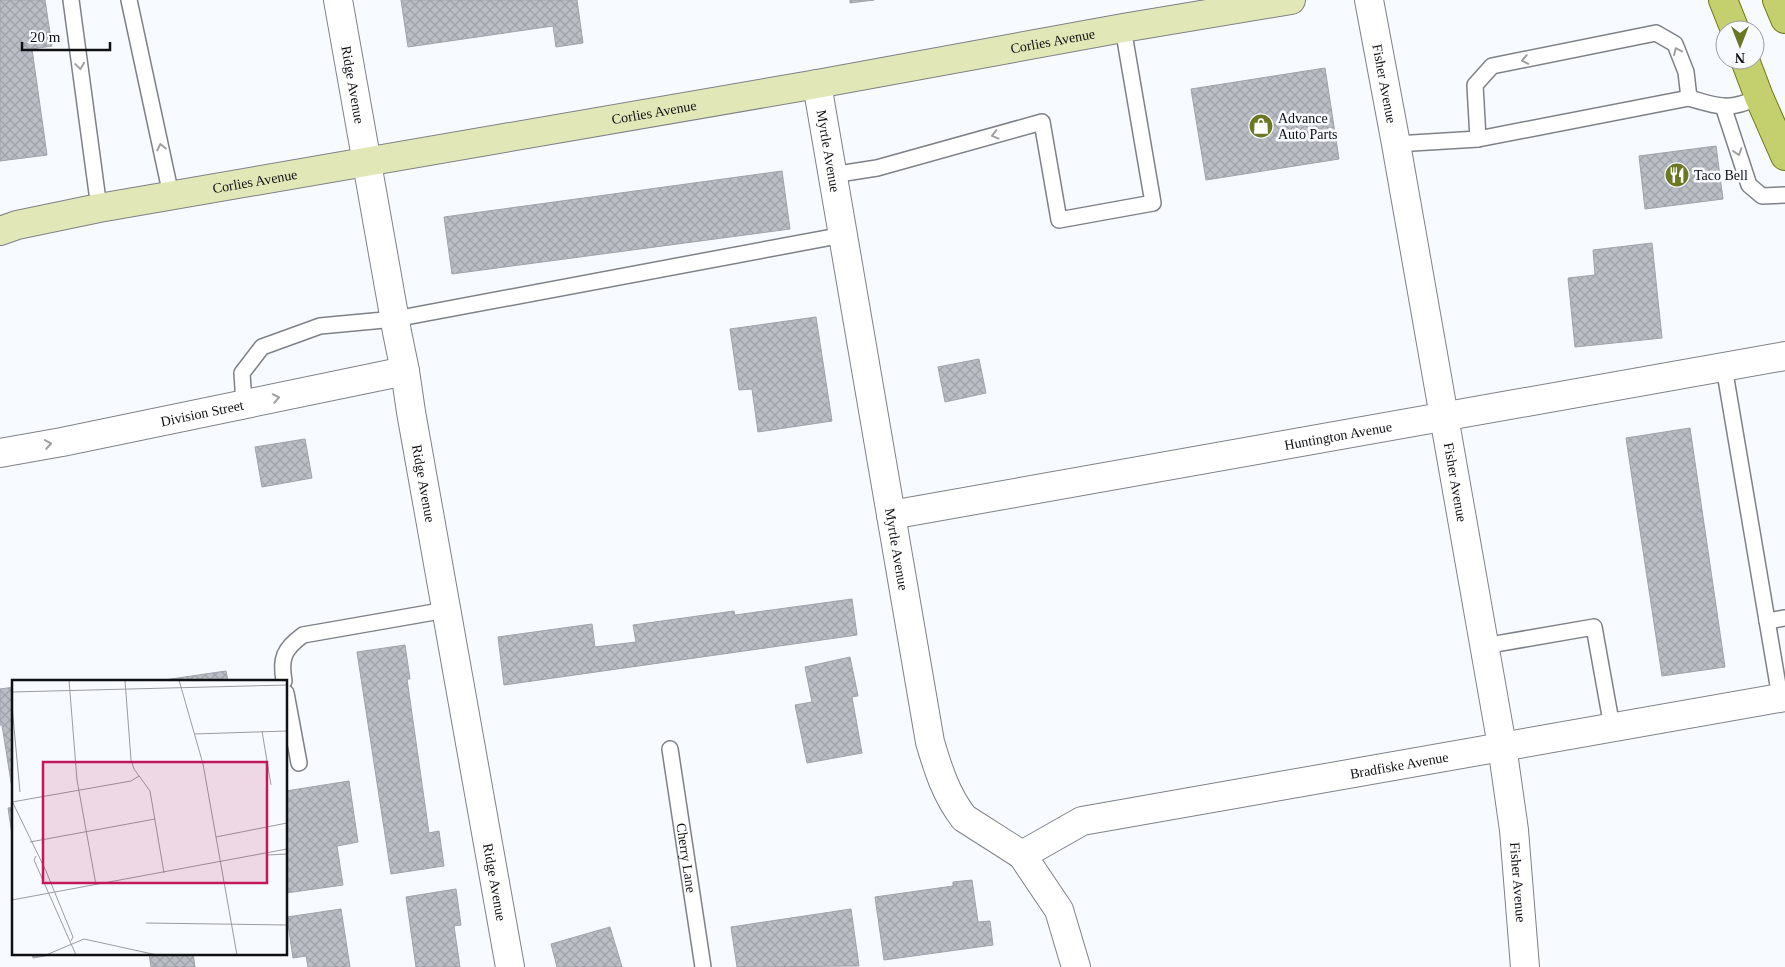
<svg xmlns="http://www.w3.org/2000/svg" width="1785" height="967" font-family="Georgia,serif">
	<style>
		.building { fill: url(#building-cross-hatch); stroke: #9fa3aa }
		.lines { fill: none; stroke-linecap: round; stroke-linejoin: round }
		.service-casing { stroke: #7e8188; stroke-width: 18 }
		.minor-casing { stroke: #7e8188; stroke-width: 30 }
		.tertiary-casing { stroke: #7e8188; stroke-width: 30 }
		.secondary-casing { stroke: #7e8188; stroke-width: 30 }
		.primary-casing { stroke: #6b780f; stroke-width: 30 }
		.service { stroke: #fff; stroke-width: 15 }
		.minor { stroke: #fff; stroke-width: 28 }
		.tertiary { stroke: #fff; stroke-width: 28 }
		.secondary { stroke: #e1e7b6; stroke-width: 28 }
		.primary { stroke: #c4d06e; stroke-width: 28 }
		.oneway { stroke: #9f9fa1 }
		.labels { text-anchor: middle; stroke-width: 5; stroke-linejoin: round; paint-order: stroke }
		.street-label { font-size: 14px; fill: #0f1013; stroke: #f7fafe }
		.poi-label { font-size: 14px; fill: #0f1013; stroke: #f7fafe; text-anchor: start }
		.inset-road { fill: none; stroke: #9a9ca0; stroke-width: 1 }
		.view { fill: #c2185b; fill-opacity: 0.15; stroke: #c2185b; stroke-width: 2.5 }
		.inset-edge { fill: none; stroke: #0f1013; stroke-width: 2.5 }
	</style>
	<defs>
		<pattern id="building-cross-hatch" width="8" height="8" patternUnits="userSpaceOnUse" patternTransform="scale(1.25)"><rect width="8" height="8" fill="#babec5"/><path d="M0 0l8 8M0 8l8-8" fill="none" stroke="#9fa2a8"/></pattern>
	</defs>
	<rect width="100%" height="100%" fill="#f7fafe"/>
	<path class="building" d="M0,0H45L52,46L32,49L47,155L0,161Z
		M401,0H577L583,43L556,47L553,26L408,47Z
		M850,0H874L850,3Z
		M1325,68L1339,159L1206,180L1191,89Z
		M1716,146L1723,199L1645,209L1639,156Z
		M782,171L790,229L452,274L444,217Z
		M1652,243L1662,338L1575,347L1568,278L1595,275L1593,250Z
		M816,317L832,421L758,432L752,389L739,390L730,329Z
		M979,359L986,393L945,402L938,367Z
		M1690,428L1725,667L1662,676L1626,438Z
		M305,439L312,478L262,487L255,447Z
		M852,599L857,635L504,685L498,637L592,624L595,647L636,642L633,625L734,611L735,615Z
		M405,645L410,679H407L429,833L439,831L444,866L391,874L357,652Z
		M850,657L858,696L852,697L862,753L807,763L795,705L812,702L805,667Z
		M226,671L228,681H157Z
		M14,687V801L2,725H0V689Z
		M349,781L358,842L337,846L343,885L286,893V791Z
		M14,807V841H13L8,808Z
		M972,880L978,922L990,921L993,945L884,960L875,897L953,886V882Z
		M456,889L461,925L454,926L460,967H416L406,897Z
		M341,909L350,967H308L306,956L293,958L287,917Z
		M851,909L859,966L737,967L731,927Z
		M610,927L622,967H557L551,944Z
		M32,953H62L33,958Z
		M149,953H193L195,967H151Z"/>
	<g class="lines">
		<defs>
			<g id="service">
				<path d="M71,0L99,208"/>
				<path d="M129,0L171,195"/>
				<path d="M1723,106L1749,185L1762,196L1785,195"/>
				<path d="M1478,139L1475,85L1492,66L1656,33L1675,44L1686,72L1689,98"/>
				<path d="M1396,144L1478,139L1689,98C1719,107 1730,111 1759,97"/>
				<path d="M832,175L877,168L1042,122L1059,220L1153,203L1123,28"/>
				<path d="M1724,367L1780,697"/>
				<path d="M244,404L242,373L262,347L320,326L395,319L843,235"/>
				<path d="M1767,621L1785,618"/>
				<path d="M1484,646L1594,627L1612,727"/>
				<path d="M284,681C280,658 284,649 303,635L446,610"/>
				<path d="M286,693L299,763"/>
				<path id="s1" d="M670,749L703,967"/>
			</g>
			<g id="minor">
				<path id="s2" d="M1369,0L1396,144L1502,746L1514,830L1525,967"/>
				<path id="s3" d="M817,84L930,742C938,769 946,795 964,818L1022,855L1059,910L1076,967"/>
				<path id="s4" d="M0,453L62,442L405,371"/>
				<path id="s5" d="M891,515L1785,356"/>
				<path id="s6" d="M1022,855L1082,821L1785,697"/>
			</g>
			<g id="tertiary">
				<path id="s7" d="M338,0L397,332L405,371L411,412L510,967"/>
			</g>
			<g id="secondary">
				<path id="s8" d="M0,231L17,225L99,208L817,84L1123,28L1291,0"/>
			</g>
			<path id="primary" d="M1723,0L1735,30
				M1777,0L1785,19
				M1745,60L1759,97L1785,156"/>
		</defs>
		<use href="#service" class="service-casing"/>
		<use href="#minor" class="minor-casing"/>
		<use href="#tertiary" class="tertiary-casing"/>
		<use href="#secondary" class="secondary-casing"/>
		<use href="#primary" class="primary-casing"/>
		<use href="#service" class="service"/>
		<use href="#minor" class="minor"/>
		<use href="#tertiary" class="tertiary"/>
		<use href="#secondary" class="secondary"/>
		<use href="#primary" class="primary"/>
	</g>
	<defs><path id="oneway-chevron" d="M-2-3.5L2.5 0L-2 3.5" fill="none" stroke-width="1.6" stroke-linecap="round" stroke-linejoin="round" transform="scale(1.25)"/></defs>
	<g class="oneway">
		<use href="#oneway-chevron" transform="translate(1677 51) rotate(-115)"/>
		<use href="#oneway-chevron" transform="translate(1525 60) rotate(169)"/>
		<use href="#oneway-chevron" transform="translate(80 66) rotate(82)"/>
		<use href="#oneway-chevron" transform="translate(995 135) rotate(165)"/>
		<use href="#oneway-chevron" transform="translate(161 147) rotate(-102)"/>
		<use href="#oneway-chevron" transform="translate(1738 152) rotate(72)"/>
		<use href="#oneway-chevron" transform="translate(276 398) rotate(-11)"/>
		<use href="#oneway-chevron" transform="translate(48 444) rotate(-10)"/>
	</g>
	<defs>
		<symbol id="shop-disc" viewBox="-11 -11 22 22"><circle r="9.5" fill="#6b7723" stroke="#f7fafe"/><path d="M-5-2.5h2.3a2.7 3.5 0 0 1 5.4 0H5L5.5 6h-11ZM-1.5-2.5h3a1.5 2.3 0 0 0-3 0Z" fill="#fff"/></symbol>
		<symbol id="restaurant-disc" viewBox="-11 -11 22 22"><circle r="9.5" fill="#6b7723" stroke="#f7fafe"/><path d="M-5-6h1v4h1v-4h1v4h1v-4h1v5L-1.5 .5V6h-2V.5L-5-1ZM5-6V6H3V1.5H1.5Q1.5-4 5-6Z" fill="#fff"/></symbol>
	</defs>
	<g fill-rule="evenodd">
		<use href="#shop-disc" x="1247" y="112" width="28" height="28"/>
		<use href="#restaurant-disc" x="1663" y="161" width="28" height="28"/>
	</g>
	<g class="labels">
		<g class="street-label">
			<text dy="5" stroke="none"><textPath href="#s8" startOffset="1070">Corlies Avenue</textPath></text>
			<text dy="5" stroke="none"><textPath href="#s2" startOffset="85">Fisher Avenue</textPath></text>
			<text dy="5" stroke="none"><textPath href="#s7" startOffset="86">Ridge Avenue</textPath></text>
			<text dy="5" stroke="none"><textPath href="#s8" startOffset="665">Corlies Avenue</textPath></text>
			<text dy="5" stroke="none"><textPath href="#s3" startOffset="68">Myrtle Avenue</textPath></text>
			<text dy="5" stroke="none"><textPath href="#s8" startOffset="260">Corlies Avenue</textPath></text>
			<text dy="5" stroke="none"><textPath href="#s4" startOffset="206">Division Street</textPath></text>
			<text dy="5" stroke="none"><textPath href="#s5" startOffset="454">Huntington Avenue</textPath></text>
			<text dy="5" stroke="none"><textPath href="#s2" startOffset="490">Fisher Avenue</textPath></text>
			<text dy="5" stroke="none"><textPath href="#s7" startOffset="491">Ridge Avenue</textPath></text>
			<text dy="5" stroke="none"><textPath href="#s3" startOffset="472">Myrtle Avenue</textPath></text>
			<text dy="5" stroke="none"><textPath href="#s6" startOffset="391">Bradfiske Avenue</textPath></text>
			<text dy="5" stroke="none"><textPath href="#s1" startOffset="110">Cherry Lane</textPath></text>
			<text dy="5" stroke="none"><textPath href="#s7" startOffset="896">Ridge Avenue</textPath></text>
			<text dy="5" stroke="none"><textPath href="#s2" startOffset="895">Fisher Avenue</textPath></text>
		</g>
		<g class="poi-label">
			<text x="1278" y="123">Advance<tspan x="1278" dy="16">Auto Parts</tspan></text>
			<text x="1694" y="180">Taco Bell</text>
		</g>
	</g>
	<g transform="translate(12 680)">
		<rect width="275" height="275" fill="#f7fafe"/>
		<path class="inset-road" d="M57,0L65,100L84,205M113,0L119,80L122,89L138,111L152,193M167,0L191,84L225,275M0,12L275,5M0,26L8,112M250,51L259,105M182,54L275,51M0,121L34,191L61,257L59,261M0,122L119,101L127,96M204,157L275,143M18,162L143,139M256,175L275,174M24,176L22,180L64,275M43,212L275,169M0,220L43,212M134,243L275,245M34,275L72,259L145,275"/>
		<path class="view" d="M31,82H255V203H31Z"/>
		<rect width="275" height="275" class="inset-edge"/>
	</g>
	<g transform="translate(1740 45) rotate(180)"><circle r="24" fill="#f7fafe" stroke="#9a9ca0"/>
	<path d="M0-4L9 19L0 12L-9 19Z" fill="#6b7723"/>
	<text y="-8" font-size="14" font-weight="bold" text-anchor="middle" fill="#0f1013">N</text>
	</g>
	<path d="M22 42v8h88v-8" fill="none" stroke="#0f1013" stroke-width="2.5"/>
	<text x="30" y="42" font-size="15" fill="#0f1013" stroke="#f7fafe" stroke-width="4" paint-order="stroke">20 m</text>
</svg>
